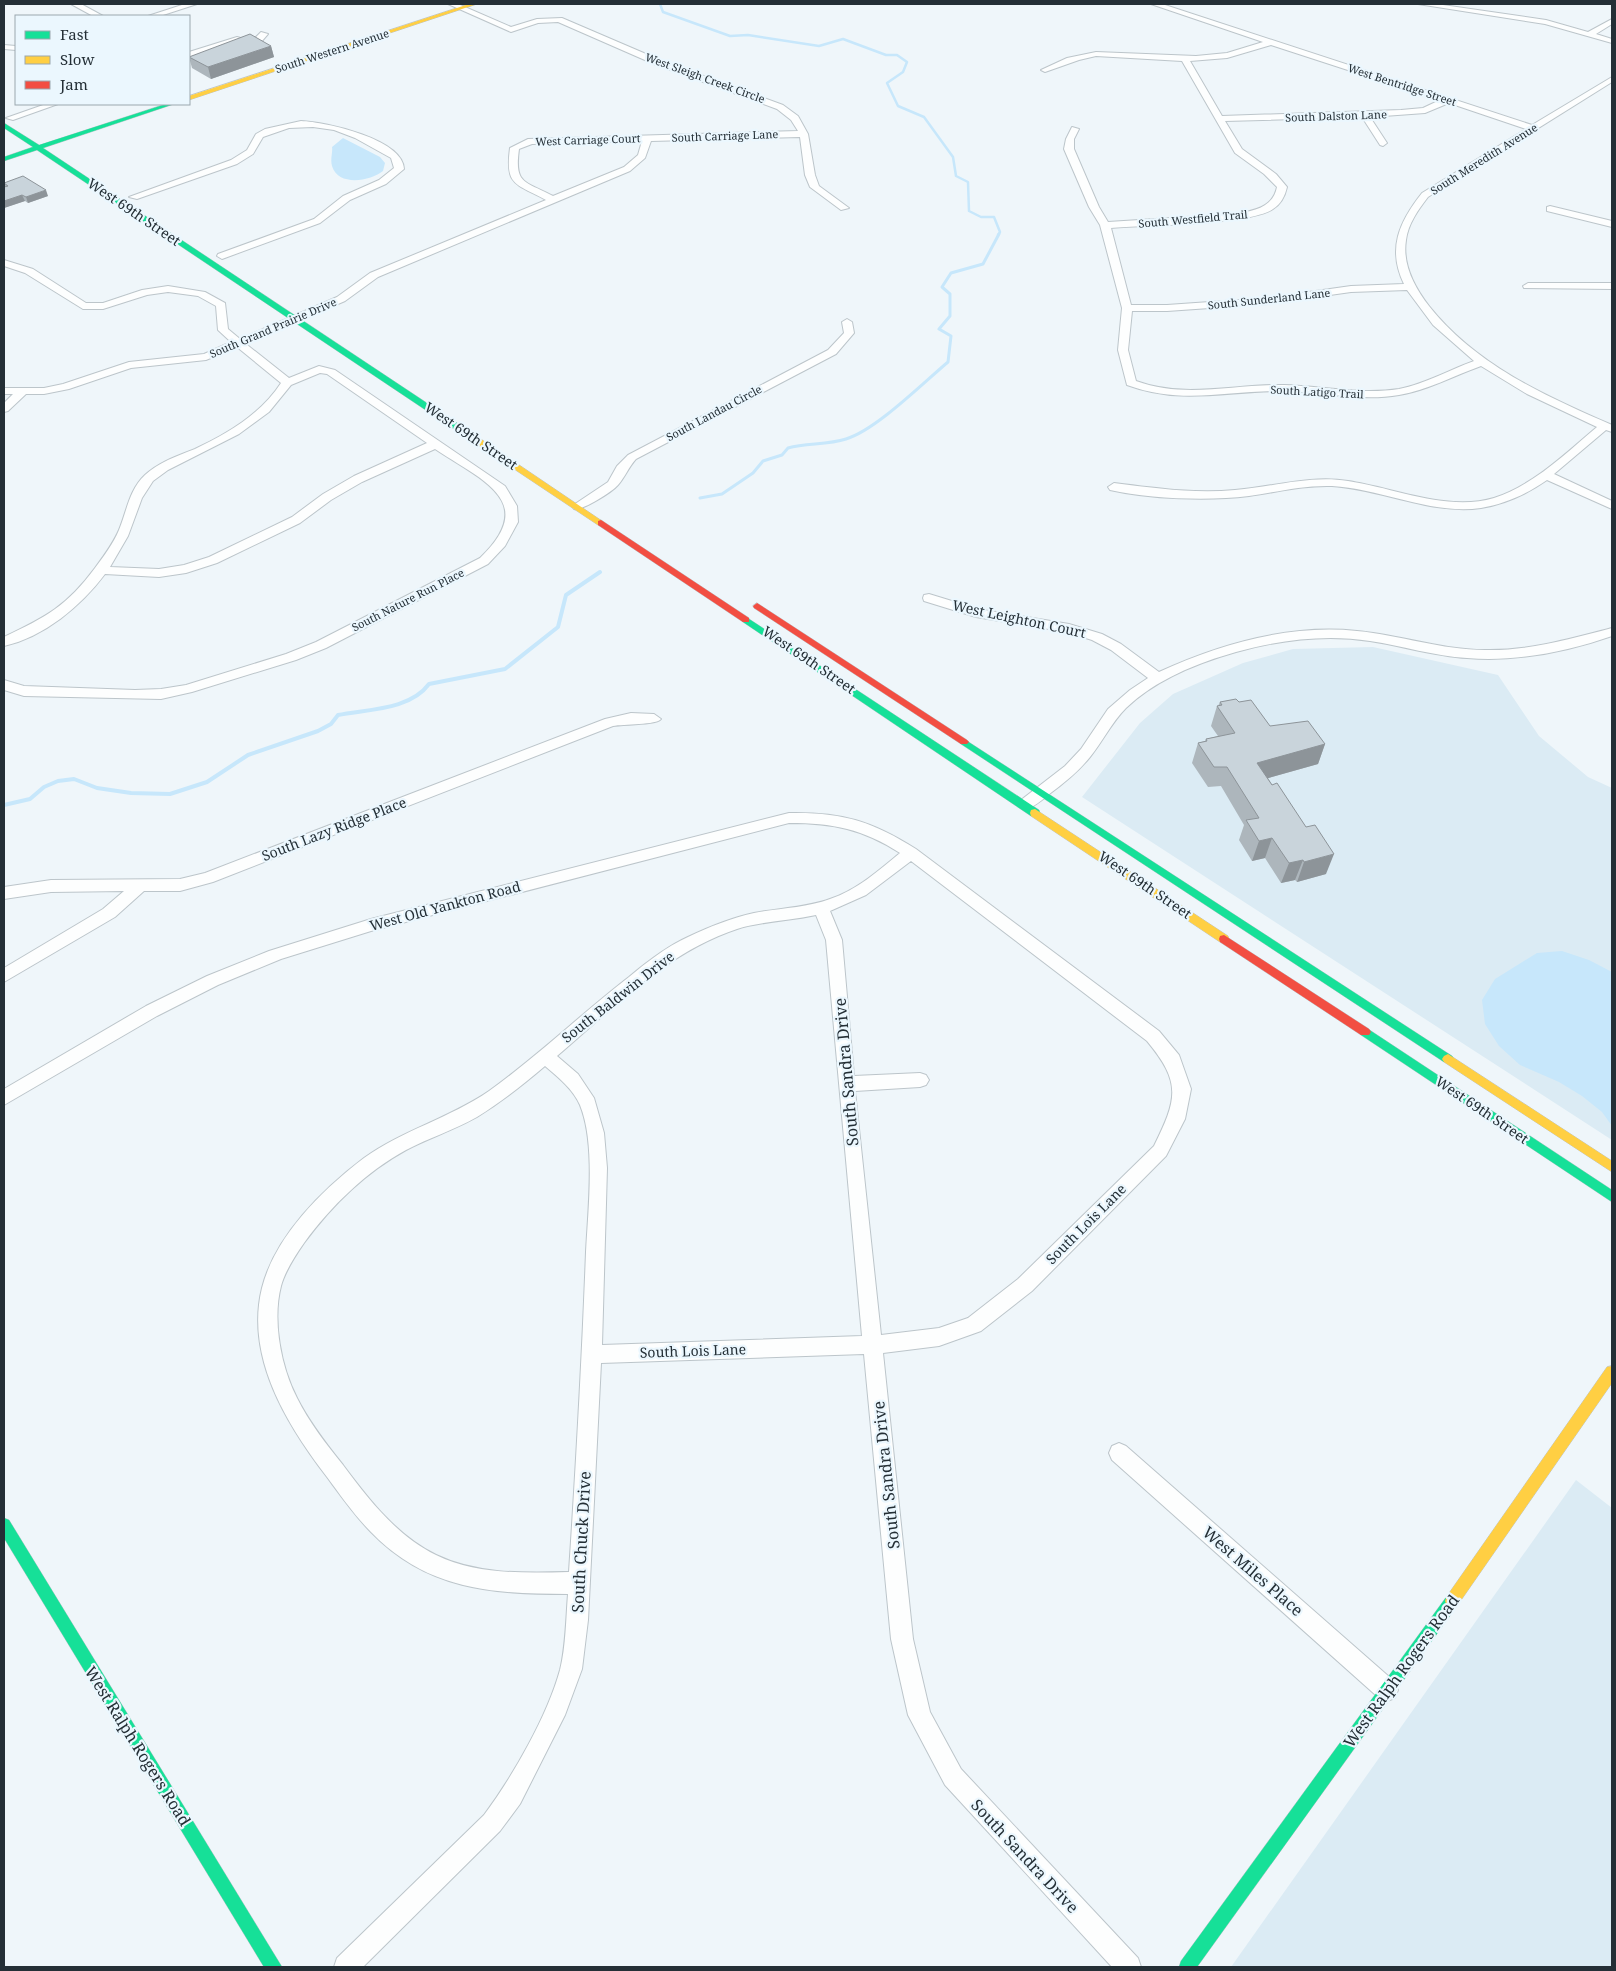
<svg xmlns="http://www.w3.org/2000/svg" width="1616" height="1971" font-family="'Noto Serif',serif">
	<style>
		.built { fill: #dbebf4 }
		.water { fill: #c7e7fb }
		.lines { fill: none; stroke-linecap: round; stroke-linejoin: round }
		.stream-far2 { stroke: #c7e7fb; stroke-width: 2.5 }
		.stream-far1 { stroke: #c7e7fb; stroke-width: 3 }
		.stream { stroke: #c7e7fb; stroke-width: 4 }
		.street-casing { stroke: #bcc5ca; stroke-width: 2 }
		.fast-casing { stroke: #bcc5ca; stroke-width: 1 }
		.slow-casing { stroke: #bcc5ca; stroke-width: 1 }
		.jam-casing { stroke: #bcc5ca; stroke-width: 1 }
		.street { fill: #fdfefe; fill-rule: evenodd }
		.fast { fill: #16e098; fill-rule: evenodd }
		.slow { fill: #ffcf43; fill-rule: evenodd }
		.jam { fill: #f24e42; fill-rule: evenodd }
		.wall { fill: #adb6bc }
		.shaded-wall { fill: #8d9499 }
		.building { fill: #c9d4db; stroke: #8d9499 }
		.labels { text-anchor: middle; stroke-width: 4.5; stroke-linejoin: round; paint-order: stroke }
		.far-street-label { font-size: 11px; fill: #242f36; stroke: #ebf7fe }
		.street-label { font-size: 14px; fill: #242f36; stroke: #ebf7fe }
		.near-street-label { font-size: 16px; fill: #242f36; stroke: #ebf7fe }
	</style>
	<rect width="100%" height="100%" fill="#eff6fa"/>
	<path class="built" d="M1373,647L1498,675L1539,736L1588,777L1612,788V1140L1082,797L1140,723L1173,694L1243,663L1293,649Z
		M1576,1480L1612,1508V1967H1231Z"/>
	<path class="water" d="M343,138L380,157L385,163L383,171C371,181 338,187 332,166C330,159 333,152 332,147Z
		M1562,951L1589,960L1612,972V1126L1602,1112L1582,1096L1559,1082L1520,1065L1499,1046L1485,1024L1482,1000L1495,979L1537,953Z"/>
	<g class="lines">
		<path class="stream-far2" d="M660,4L663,12L730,36L748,35L819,46L843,39L886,55H897L907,62L903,72L887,83L898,106L924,117L953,157L956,176L968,182L969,211L981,217H994L1000,232L998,235"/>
		<path class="stream-far1" d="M700,498L722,494L753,473L763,461L782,455L788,448C807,443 827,445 846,439C876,430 923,383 948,362L951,336L939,329L950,316V294L942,287L951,273L983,264L999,234"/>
		<path class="stream" d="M4,805L30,799L44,787L58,781L74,779L97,788L131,793L170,794L207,782L248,755L318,731L331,724L338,715C368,709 410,710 429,684L505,669L558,627L566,595L600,572"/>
		<defs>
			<path id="street" d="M71,4H81L103,16H93Z
				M185,4H197L160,16H148Z
				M448,4H458L511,27L537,19L562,18L660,60L783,105L798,116L808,134L815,175L819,186L849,208L841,210L810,187L805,175L800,137L651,141L645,158L630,171L378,277L345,301L246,344L289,378L319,366L335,370L505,486L517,506L518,522L505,546L488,564L326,648L296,660L192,692L161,699L24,696L4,690V680L24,686L135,690L161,689L186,685L286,654L316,642L480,558C540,501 481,480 435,449L362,482L331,500L300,523L217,563L186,573L159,577L105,574C81,606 44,637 4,646V637C46,617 67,606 95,568C104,556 113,544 119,530C127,511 129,490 145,475C159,462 177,456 195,449C227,434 261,414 281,383L237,347L206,360L131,368L69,389L44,394H26L8,411L4,412V403L13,394H4V388H44L63,384L129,362L204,354L231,342L218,330L216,306L198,296L168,292L147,295L103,309H83L25,273L4,266V260L33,269L86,303H103L142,290L168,286L205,292L225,303L228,329L240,339L337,297L370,273L546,200C515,183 505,186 510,148L528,139L798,131L791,120L777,109L654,64L558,22L538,23L511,32ZM642,141L638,155L624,167L553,196C525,181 514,185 519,149L532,144ZM320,373L327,374L427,443L354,476L323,494L292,517L209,557L184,565L159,569L110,567L128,536L142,498L153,481L168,470L239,434L269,412L291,385Z
				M1151,4H1162L1532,125L1612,77V82L1428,197C1418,210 1408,224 1406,240C1402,265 1415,288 1429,306C1476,365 1545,396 1612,425V432L1606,430L1554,474L1612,501V509L1547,480C1527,494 1505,504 1481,508C1431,515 1382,489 1332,486C1304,485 1277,492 1249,496C1209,501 1149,499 1110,490L1108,487L1114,483C1154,488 1195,494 1235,490C1273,487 1310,475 1348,481C1395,488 1448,512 1494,498C1534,485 1566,453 1597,427L1527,394L1481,366C1453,376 1428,390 1399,395C1360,402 1320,391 1281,391C1226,391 1181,405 1127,385L1118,350L1122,308L1100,225L1089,207L1064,149L1066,139L1072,127L1079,129L1074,139V149L1099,207L1108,222L1234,214C1253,211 1273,208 1277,187L1264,174L1235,153L1182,61L1096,56L1079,60L1045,72L1041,70L1067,58L1096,52L1196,56L1227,53L1263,42ZM1271,45L1440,100L1423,108L1401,110L1222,116L1190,61L1227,58ZM1449,103L1526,129L1422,193C1399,222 1387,249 1404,284L1351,286L1267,298L1167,305H1131L1111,228C1144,225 1250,225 1273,209C1281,204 1285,196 1287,187L1276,174L1242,149L1225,121L1362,117L1380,145L1383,146L1387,143L1370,117L1425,113ZM1407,290L1433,325L1474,361C1449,370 1425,384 1399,389C1361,395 1322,386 1284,385C1234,384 1185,399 1136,381L1128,350L1132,311H1167L1267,304L1351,292Z
				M1418,4H1436L1546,20L1588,32L1612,19V24L1596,34L1612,39V43L1545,24Z
				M261,32L268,34L262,41L239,47L235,45L256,37Z
				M237,37L244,39L189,57V52Z
				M4,45L16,46V50L4,49Z
				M46,104H58L13,120L6,118Z
				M301,121C326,122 403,139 404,169L386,184L350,200L320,223L222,259L217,256L218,254L314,219L343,196L379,180L394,168L391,158L355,138L334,130L313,127L289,128L263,137L253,154L237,164L137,199L129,197L231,160L247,150L256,134L265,129Z
				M1550,206L1612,221V227L1547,211V207Z
				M1528,283H1612V289L1524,288L1523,286Z
				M847,319L852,322L854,333L836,354L636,459C628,468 625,477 618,485C612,492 582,511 574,509L572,506L608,482L617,466L628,455L828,350L844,333L842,322Z
				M929,594L978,609L1069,624L1102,634L1121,644L1159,672C1220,644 1289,624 1357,631C1400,635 1442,650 1485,650C1529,651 1570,639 1612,628V636C1566,652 1516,662 1467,658C1434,656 1403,646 1370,641C1326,634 1279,640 1236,652C1197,663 1155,680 1126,708C1111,723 1103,741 1090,757C1078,772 1063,784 1048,795C1041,801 1034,807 1026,809L1021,808L1019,804L1021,800L1065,766L1081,749L1108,709L1130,690L1148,678L1111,650L1092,640L1067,632L976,617L924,601L923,598L924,595Z
				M631,713L654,714L661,719C657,725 623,724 613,726L213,882L180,891H144L115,917L4,982V968L103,909L124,891L51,892L4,899V887L51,880L180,879L205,873L605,719Z
				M789,813C842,812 872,821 916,849L1159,1031L1179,1055L1191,1089L1185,1119L1166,1156L1032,1291L981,1331L939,1346L883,1353L913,1639L930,1712L961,1769L1138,1958L1141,1967H1112L945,1785L908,1715L891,1639L864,1354L601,1363L588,1620L582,1669L565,1715L520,1804L500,1831L363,1967H334L337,1958L484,1815C513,1776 547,1717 560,1670C566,1646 566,1618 568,1594C492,1594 427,1590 371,1532C355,1516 341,1496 327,1477C287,1425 245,1357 262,1288C275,1236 323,1189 364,1158C403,1130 450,1118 489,1091C538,1056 581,1014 629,977C647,962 666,947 688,937C709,927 731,918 754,913C779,908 806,908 830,899C857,890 878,871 900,853C863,829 833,823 789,823L371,931L281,959L218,985L157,1016L4,1105V1089L146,1006L207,976L269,951L371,919ZM911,861L1147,1041C1182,1083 1177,1099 1154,1146L1018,1279L968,1318L939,1328L881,1335L855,1091L920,1087L926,1085L929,1080L926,1075L920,1073L854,1076L842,940L830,911L866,895ZM816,915L826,940L862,1336L602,1345L607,1168L604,1133L594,1098L578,1074L557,1056C612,1009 667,952 737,929C762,921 790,921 816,915ZM545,1066C558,1077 573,1089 580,1105C596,1144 588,1210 586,1252C582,1359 576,1465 569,1572C525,1573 477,1575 436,1555C397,1536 369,1500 343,1465C326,1444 309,1422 297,1398C281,1367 272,1321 281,1286C285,1271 295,1256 304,1243C331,1206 366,1172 406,1150C429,1138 454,1130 477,1117C501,1102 524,1084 545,1066Z
				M1119,1443L1126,1446L1395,1682L1398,1690L1395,1698L1387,1701L1379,1698L1112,1460L1109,1453L1112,1446Z"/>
			<path id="fast" d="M166,104H174L43,148L463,427V431H457L37,150L4,161V157L33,147L4,128V123L39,145Z
				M746,617L1039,810L1040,813L1039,816H1031L743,622L741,620Z
				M964,739L1452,1056L1454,1059L1452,1062H1444L961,744L959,742Z
				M1365,1027L1612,1190V1202L1361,1035L1359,1032L1361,1029Z
				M4,1518L9,1520L282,1967H264L4,1538Z
				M1452,1594L1457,1596L1459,1601L1457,1606L1197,1967H1179L1181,1961L1447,1596Z"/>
			<path id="slow" d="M469,4H477L189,100V96Z
				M457,427H463L605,523L601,526L598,525L457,431Z
				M1035,809L1228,936L1229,939L1228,942H1220L1031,816L1030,813L1031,810Z
				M1448,1054L1612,1161V1172L1444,1062L1442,1059L1444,1056Z
				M1612,1366V1383L1457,1606L1452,1608L1447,1606L1445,1601L1447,1596L1607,1367Z"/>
			<path id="jam" d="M601,520L749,618V622H743L598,525V521Z
				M757,603L967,740L969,742L967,744H961L754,608L753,606Z
				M1224,935L1369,1029L1371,1032L1369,1035H1361L1220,942L1219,939L1220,936Z"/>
		</defs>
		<use href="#street" class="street-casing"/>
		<use href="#fast" class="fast-casing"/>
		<use href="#slow" class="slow-casing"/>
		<use href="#jam" class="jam-casing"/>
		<use href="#street" class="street"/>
		<use href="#fast" class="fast"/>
		<use href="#slow" class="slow"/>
		<use href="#jam" class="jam"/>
	</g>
	<path class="wall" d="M271,46L274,57L211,79L192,68L189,57Z
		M4,183L48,196L28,203L25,201L4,208V187H5Z
		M1220,702H1239L1270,726L1325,744L1318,764L1268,778L1326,874L1297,882L1295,880L1281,883L1265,858L1252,861L1239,840L1244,825L1221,786L1208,787L1192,763L1198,743L1205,741L1206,739L1218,736L1211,726L1217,706H1218Z"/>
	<path class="shaded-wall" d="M271,46L274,57L211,79L208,67Z
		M46,190L48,196L28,203L26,197Z
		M22,195L25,201L4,208V201Z
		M1325,744L1318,764L1251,783L1257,763Z
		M1272,838L1265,858L1252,861L1259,841Z
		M1334,854L1326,874L1297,882L1304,862Z
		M1303,860L1295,880L1281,883L1289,863Z"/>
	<path class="building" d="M250,34L271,46L208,67L189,57Z
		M23,176L46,190L26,197L22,195L4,201V187L8,186L4,183Z
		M1236,699L1239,702L1251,700L1270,726L1308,721L1325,744L1257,763L1272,785L1277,783L1306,827L1315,825L1334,854L1304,862L1303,860L1289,863L1272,838L1259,841L1246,820L1259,818L1227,767H1214L1198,743L1207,741L1206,739L1235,733L1217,706L1222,705L1220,702Z"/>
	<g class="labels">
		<g class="far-street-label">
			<text transform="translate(332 51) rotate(-18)" y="4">South Western Avenue</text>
			<text transform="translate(705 78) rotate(20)" y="4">West Sleigh Creek Circle</text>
			<text transform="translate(1402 85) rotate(18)" y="4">West Bentridge Street</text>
			<text transform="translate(1336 116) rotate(-2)" y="4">South Dalston Lane</text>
			<text transform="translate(725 136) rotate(-2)" y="4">South Carriage Lane</text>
			<text transform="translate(588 140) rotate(-2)" y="4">West Carriage Court</text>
			<text transform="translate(1484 159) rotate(-32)" y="4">South Meredith Avenue</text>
			<text transform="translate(1193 219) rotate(-5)" y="4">South Westfield Trail</text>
			<text transform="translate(1269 299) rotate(-6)" y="4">South Sunderland Lane</text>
			<text transform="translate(273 328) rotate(-23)" y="4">South Grand Prairie Drive</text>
			<text transform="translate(1317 392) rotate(3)" y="4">South Latigo Trail</text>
			<text transform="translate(714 413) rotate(-28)" y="4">South Landau Circle</text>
			<text transform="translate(408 600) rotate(-27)" y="4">South Nature Run Place</text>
		</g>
		<g class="street-label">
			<text transform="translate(134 212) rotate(34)" y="5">West 69th Street</text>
			<text transform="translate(471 436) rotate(34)" y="5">West 69th Street</text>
			<text transform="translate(1019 619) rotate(12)" y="5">West Leighton Court</text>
			<text transform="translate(809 660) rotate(34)" y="5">West 69th Street</text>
			<text transform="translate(334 829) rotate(-21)" y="5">South Lazy Ridge Place</text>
			<text transform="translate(1145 885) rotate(34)" y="5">West 69th Street</text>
			<text transform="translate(445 906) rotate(-15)" y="5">West Old Yankton Road</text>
			<text transform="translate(618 997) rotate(-38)" y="5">South Baldwin Drive</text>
			<text transform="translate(1482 1110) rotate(34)" y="5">West 69th Street</text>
			<text transform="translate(1086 1224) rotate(-45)" y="5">South Lois Lane</text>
			<text transform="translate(693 1351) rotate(-2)" y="5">South Lois Lane</text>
		</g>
		<g class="near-street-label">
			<text transform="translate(846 1072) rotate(-95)" y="6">South Sandra Drive</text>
			<text transform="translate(886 1475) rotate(-96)" y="6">South Sandra Drive</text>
			<text transform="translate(581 1542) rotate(-87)" y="6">South Chuck Drive</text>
			<text transform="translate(1253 1571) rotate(41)" y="6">West Miles Place</text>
			<text transform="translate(1401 1671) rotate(-54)" y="6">West Ralph Rogers Road</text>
			<text transform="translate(138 1746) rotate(58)" y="6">West Ralph Rogers Road</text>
			<text transform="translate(1025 1856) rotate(47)" y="6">South Sandra Drive</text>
		</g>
	</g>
	<rect width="1616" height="1971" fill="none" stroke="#242f36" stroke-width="10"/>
	<rect x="15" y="15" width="175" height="90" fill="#ebf7fe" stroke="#9ba7ae"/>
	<rect x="25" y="31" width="25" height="8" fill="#16e098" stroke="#9ba7ae"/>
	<text x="60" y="40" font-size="15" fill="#242f36">Fast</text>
	<rect x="25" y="56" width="25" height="8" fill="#ffcf43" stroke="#9ba7ae"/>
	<text x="60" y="65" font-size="15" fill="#242f36">Slow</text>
	<rect x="25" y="81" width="25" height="8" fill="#f24e42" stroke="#9ba7ae"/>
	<text x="60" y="90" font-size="15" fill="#242f36">Jam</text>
</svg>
